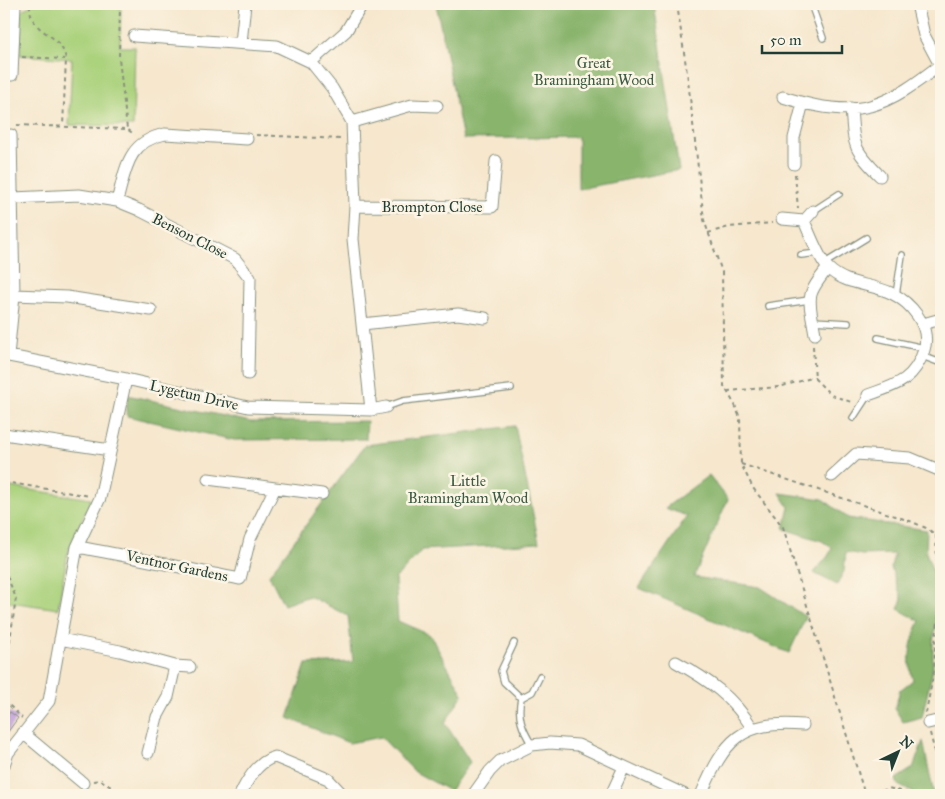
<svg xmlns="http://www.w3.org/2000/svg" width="945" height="799" font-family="'IM FELL Great Primer',serif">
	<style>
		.green { fill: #abd27d; stroke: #658858 }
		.forest { fill: #88b46c; stroke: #547850 }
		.building { fill: #b998da }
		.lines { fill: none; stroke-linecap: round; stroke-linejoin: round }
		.lane-casing { stroke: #8a9280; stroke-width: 8 }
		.street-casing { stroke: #8a9280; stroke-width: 13 }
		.path { stroke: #8a9280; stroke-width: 2; stroke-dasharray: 4 4; stroke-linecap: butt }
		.lane { stroke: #fff; stroke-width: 5.5 }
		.street { stroke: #fff; stroke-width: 11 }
		.labels { text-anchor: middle; stroke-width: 5; stroke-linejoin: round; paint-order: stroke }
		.park-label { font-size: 15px; fill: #3b5b43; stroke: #fcf5e5 }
		.street-label { font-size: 15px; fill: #1f3d34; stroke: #fcf5e5 }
	</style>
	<rect width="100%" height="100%" fill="#fcf5e5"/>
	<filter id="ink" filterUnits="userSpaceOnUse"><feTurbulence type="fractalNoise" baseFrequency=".02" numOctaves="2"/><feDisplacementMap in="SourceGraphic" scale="10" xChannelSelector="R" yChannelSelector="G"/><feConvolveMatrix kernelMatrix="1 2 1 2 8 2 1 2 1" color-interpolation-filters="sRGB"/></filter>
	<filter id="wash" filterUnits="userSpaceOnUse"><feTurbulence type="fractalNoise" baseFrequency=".0096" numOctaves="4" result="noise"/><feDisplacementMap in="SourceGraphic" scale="20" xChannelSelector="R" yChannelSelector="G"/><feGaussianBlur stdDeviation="1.12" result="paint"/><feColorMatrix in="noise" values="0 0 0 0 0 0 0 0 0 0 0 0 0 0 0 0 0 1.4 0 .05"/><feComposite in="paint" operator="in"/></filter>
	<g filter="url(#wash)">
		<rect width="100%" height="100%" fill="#f6e7cd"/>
		<path class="green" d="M33,4H121L120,47H135L133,126L69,125L72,59L20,55L21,11Z
			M4,486L91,499L68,551L58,609L4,601Z"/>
		<path class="forest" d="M436,4H654L679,170L578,189V137L463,139Z
			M127,395L251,422L367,421L366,439L234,440L127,416Z
			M515,426L539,543L422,550L395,579L398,621L430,635L463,694L445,723L470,762L450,791L415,772L381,737L349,743L288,718L306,664L353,662L348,616L309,596L284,605L269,575L365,445Z
			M709,475L728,499L694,577L760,587L806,617L789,653L639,588L687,516L665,508Z
			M780,493L823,499L848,518L927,530L926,552L941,596L933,642V670L922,717L903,722L895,709L900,690L913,680C906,659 911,639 920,621L898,609L902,599L891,568L894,554L862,555L846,552L844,571L837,585L814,573C821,563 828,559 832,548L822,541L784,529L789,507Z
			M923,741L934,795H918L898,785L896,779L913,768Z"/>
		<g id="blocks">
			<path class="building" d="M10,712L18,718L4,737V720Z"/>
		</g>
	</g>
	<g filter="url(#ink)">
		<use href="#blocks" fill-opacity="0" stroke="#8a9280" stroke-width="1"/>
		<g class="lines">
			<defs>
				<path id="lane" d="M741,4H745
					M811,4L823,38
					M813,211L839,194
					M801,255L818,253
					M825,263L866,238
					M896,295L902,255
					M768,306L809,300
					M813,321L848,323
					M878,338L924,348
					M922,356L941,363
					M386,407L403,401L511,388
					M853,418L868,395
					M514,643L501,671L504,682L521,698L532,692L540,676
					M521,698C517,717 522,729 532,745"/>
				<path id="street" d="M917,4L924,35L941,67
					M134,36L277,46L311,62L332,88L352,122L355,206L353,239L371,410
					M241,43L245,4
					M311,62L346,31L360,8V4
					M4,75H12L15,4
					M783,97C808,105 844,113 870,106C896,99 919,81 940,65
					M851,108C854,146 852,148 880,176
					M352,122L412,105L437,106
					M794,164V138L803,103
					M13,198L79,195L117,201L139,210L235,259L250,278L248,374
					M117,201C126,169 127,142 165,134L247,139
					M355,206L492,207L496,161
					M782,219L804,221C810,234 819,259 828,268C853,293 890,277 917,315C924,325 928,338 924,350C914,381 896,385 868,395
					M804,221L813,211
					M14,295L67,297L151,310
					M362,324L458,314L485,318
					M923,324L941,319
					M815,334C809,298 804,297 828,268
					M4,355L126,379L248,407L371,410L386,407
					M8,356L14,295L11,135
					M4,434L110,450
					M832,476L856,454L910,458L941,471
					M275,488L322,494
					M77,547C131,556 185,569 240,579L250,539L275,488L208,479
					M60,639L120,651L175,666L168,697L157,717L148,753
					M676,662C709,680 733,697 753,729
					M175,666L190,667
					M928,723L941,720
					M23,733L83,783
					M4,765L8,753L49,701L77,547L100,498L126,379
					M240,795C247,780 258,761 275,757L328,779L343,795
					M473,795L490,771L500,761L532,745L550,743L578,745L685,795
					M611,795L624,767
					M701,795C725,740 740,720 803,725"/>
			</defs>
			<use href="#lane" class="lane-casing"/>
			<use href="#street" class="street-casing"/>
			<path class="path" d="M30,4C29,36 60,30 66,59L63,126
				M120,4L119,58L127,129
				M677,4L688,80L704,220L722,272L724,386L735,405L740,418L741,464L753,488L783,527L865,795
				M22,57L65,59
				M17,125L127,129L135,135
				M256,135L341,139
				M795,174L798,209
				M708,233L729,227L772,223
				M813,346L815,379L831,395L854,403
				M727,391L779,387L815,377
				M741,464L910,521L926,528L936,535L939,615L935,642L934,670L926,713
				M4,482L90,496
				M4,569L16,598L4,682
				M4,700L22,718
				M930,733L941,776
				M93,781L101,780L122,795
				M875,795L888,788L916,795"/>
			<use href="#lane" class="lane"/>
			<use href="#street" class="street"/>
		</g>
	</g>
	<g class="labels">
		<g class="park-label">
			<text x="594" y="68">Great<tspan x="594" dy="17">Bramingham Wood</tspan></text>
			<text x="468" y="486">Little<tspan x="468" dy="17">Bramingham Wood</tspan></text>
		</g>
		<g class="street-label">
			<text x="432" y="212">Brompton Close</text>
			<text transform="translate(190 236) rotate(27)" y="5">Benson Close</text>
			<text transform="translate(194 395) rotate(13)" y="5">Lygetun Drive</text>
			<text transform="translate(177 566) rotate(12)" y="5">Ventnor Gardens</text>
		</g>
	</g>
	<rect width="945" height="799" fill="none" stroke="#fcf5e5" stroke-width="20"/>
	<g transform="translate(898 752) rotate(43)" stroke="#fcf5e5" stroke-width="4" paint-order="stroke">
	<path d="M0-4L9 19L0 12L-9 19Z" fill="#1f3d34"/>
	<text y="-8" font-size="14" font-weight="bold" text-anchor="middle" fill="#1f3d34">N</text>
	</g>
	<path d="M762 45v8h80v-8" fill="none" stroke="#1f3d34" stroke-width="2.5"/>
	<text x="770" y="45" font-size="15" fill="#1f3d34" stroke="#fcf5e5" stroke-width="4" paint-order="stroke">50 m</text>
</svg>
